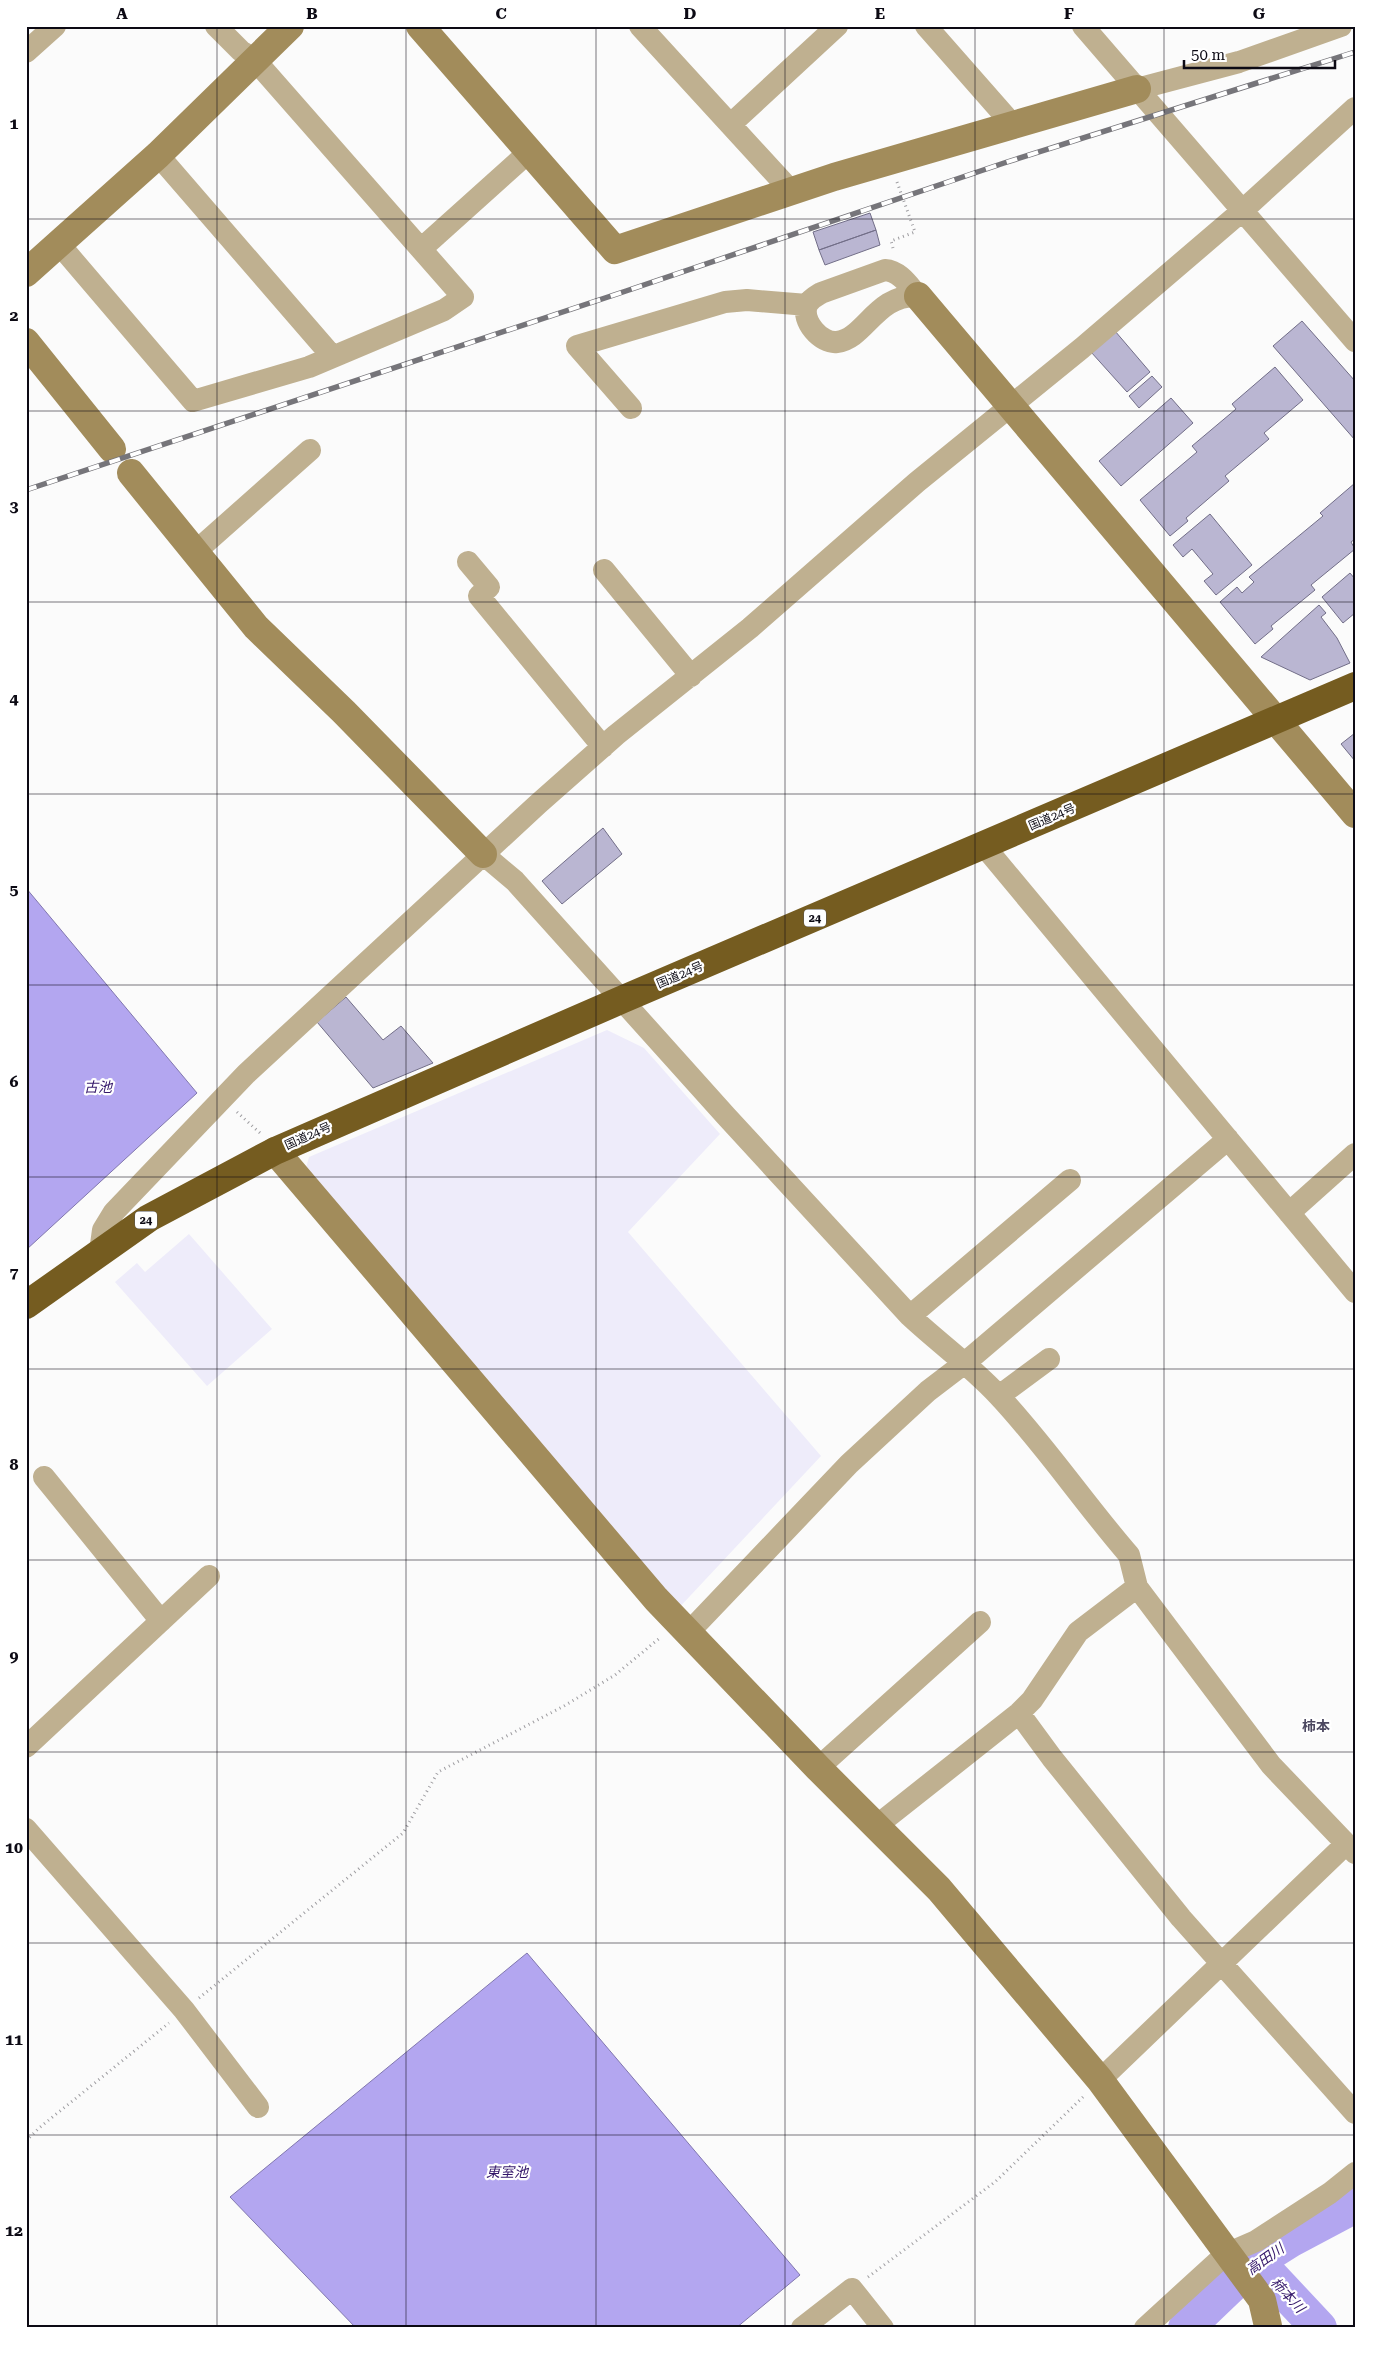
<svg xmlns="http://www.w3.org/2000/svg" width="1381" height="2354" font-family="'Roboto Serif','Noto Sans JP',serif">
	<style>
		.built { fill: #eeecfa }
		.water { fill: #b3a6f0; stroke: #8177ae }
		.lines { fill: none; stroke-linecap: round; stroke-linejoin: round }
		.river { stroke: #b3a6f0; stroke-width: 36 }
		.building { fill: #bab6d2; stroke: #726e88 }
		.path { stroke: #9e9da1; stroke-width: 3; stroke-dasharray: 1 4; stroke-linecap: butt }
		.street { stroke: #bfb090; stroke-width: 22 }
		.secondary { stroke: #a28c5b; stroke-width: 28 }
		.highway { stroke: #755c20; stroke-width: 28 }
		.rail-casing { stroke: #76757a; stroke-width: 5.5 }
		.rail { stroke: #fff; stroke-width: 4; stroke-dasharray: 11; stroke-linecap: butt }
		.grid { fill: none; stroke: #0c0a14; stroke-width: 1; stroke-opacity: 0.55 }
		.labels { text-anchor: middle; stroke-width: 4.5; stroke-linejoin: round; paint-order: stroke }
		.shield { fill: #fff; stroke: #55545a; stroke-width: 1 }
		.shield-label { font-size: 11px; font-weight: bold; fill: #0c0a14 }
		.street-label { font-size: 12px; fill: #0c0a14; stroke: #fff }
		.water-label { font-size: 14px; font-style: italic; fill: #331669; stroke: #fff }
		.neighbourhood-label { font-size: 14px; font-weight: bold; fill: #4c4860; stroke: #fff }
		.neatline { fill: none; stroke: #0c0a14; stroke-width: 2 }
		.grid-label { font-size: 16px; text-anchor: middle; font-weight: bold; fill: #0c0a14 }
	</style>
	<rect width="100%" height="100%" fill="#fbfbfb"/>
	<path class="built" d="M607,1030L644,1048L720,1134L628,1232L821,1456L676,1611L304,1175L309,1157Z
		M189,1234L272,1329L207,1386L115,1282L137,1263L145,1272Z"/>
	<path class="water" d="M26,888L197,1093L26,1250Z
		M527,1953L800,2275L736,2328H356L230,2197Z"/>
	<g class="lines">
		<path class="river" d="M1256,2261L1319,2328
			M1186,2328L1256,2261L1291,2239L1355,2205"/>
	</g>
	<path class="building" d="M870,213L876,230L819,250L813,232Z
		M876,230L880,245L825,265L819,250Z
		M1302,321L1355,381V440L1273,346Z
		M1115,331L1150,372L1127,392L1091,352Z
		M1275,367L1303,400L1264,433L1269,439L1225,476L1229,481L1186,518L1188,521L1170,536L1140,500L1197,452L1192,446L1236,409L1232,404Z
		M1152,376L1162,387L1139,408L1129,396Z
		M1171,398L1193,423L1121,486L1099,461Z
		M1355,483V539L1351,542L1355,549L1311,585L1315,590L1271,626L1273,629L1255,644L1220,602L1237,587L1242,593L1254,582L1249,577L1323,516L1320,513Z
		M1210,514L1252,565L1216,595L1204,581L1213,574L1192,549L1183,557L1173,545Z
		M1350,573L1355,579V613L1343,623L1322,597Z
		M1319,605L1326,613L1321,617L1337,638L1350,663L1310,680L1261,657Z
		M1355,733V761L1341,744Z
		M603,828L622,854L562,904L542,881Z
		M346,997L383,1040L401,1026L433,1063L373,1088L317,1022Z"/>
	<g class="lines">
		<path class="path" d="M893,248L891,241L915,232L897,182
			M237,1112L260,1133
			M199,1998L403,1833L438,1772L564,1706L615,1675L661,1637
			M26,2141L39,2128L169,2023
			M868,2277L995,2182L1083,2097"/>
		<path class="street" d="M640,26L792,192
			M926,26L1013,125
			M1083,26L1355,341
			M26,52L55,26
			M1137,89L1239,62L1341,26
			M731,124L837,26
			M158,155L332,356
			M59,244L193,401L309,367L444,310L463,297L254,59L241,51L216,26
			M421,249L530,151
			M885,270C900,271 909,286 918,296C876,294 865,339 837,342C821,344 801,321 807,305C810,299 816,296 821,293Z
			M631,408L577,346L725,302L747,300L807,305
			M194,553L310,450
			M468,562L489,587L479,596L603,747
			M604,570L691,676
			M984,846L1355,1292
			M483,854L515,881L726,1116L910,1316C939,1343 971,1366 998,1395C1045,1445 1084,1503 1129,1555L1137,1587L1271,1765L1355,1853
			M1289,1213L1355,1154
			M100,1252L103,1230L114,1212L246,1074L538,804L616,735L750,628L917,482L1082,348L1242,211L1355,108
			M910,1316L1070,1180
			M999,1396L1049,1359
			M44,1477L161,1621
			M688,1633L849,1464L928,1391L966,1362L1228,1139
			M1019,1713L1052,1758L1181,1918L1355,2113
			M26,1747L209,1576
			M818,1768L980,1622
			M875,1827L1019,1713L1032,1700L1078,1632L1137,1587
			M26,1829L184,2010L258,2107
			M1100,2080L1346,1844
			M802,2328L852,2289L883,2328
			M1145,2328L1226,2254L1256,2241L1330,2193L1355,2173"/>
		<path class="secondary" d="M420,26L615,250L834,177L1137,89
			M26,273L158,155L290,26
			M918,296L1355,814
			M26,342L112,449
			M131,473L256,627L344,712L483,854
			M275,1151L656,1599L818,1768L939,1889L1100,2080L1262,2300L1268,2326"/>
		<path class="highway" d="M26,1305L149,1218L275,1151L621,1000L1355,686"/>
		<defs>
			<path id="rail" d="M26,490L626,291L1004,163L1355,52"/>
		</defs>
		<use href="#rail" class="rail-casing"/>
		<use href="#rail" class="rail"/>
	</g>
	<path class="grid" d="M217,26V2328M406,26V2328M596,26V2328M785,26V2328M975,26V2328M1164,26V2328M26,219H1355M26,411H1355M26,602H1355M26,794H1355M26,985H1355M26,1177H1355M26,1369H1355M26,1560H1355M26,1752H1355M26,1943H1355M26,2135H1355"/>
	<g class="labels">
		<g class="shield">
			<rect x="804" y="909.5" width="22" height="17" rx="4"/>
			<rect x="135" y="1211.5" width="22" height="17" rx="4"/>
		</g>
		<g class="shield-label">
			<text x="815" y="922">24</text>
			<text x="146" y="1224">24</text>
		</g>
		<g class="street-label">
			<text transform="translate(1052 817) rotate(-23)" y="4">国道24号</text>
			<text transform="translate(680 975) rotate(-23)" y="4">国道24号</text>
			<text transform="translate(308 1136) rotate(-24)" y="4">国道24号</text>
		</g>
		<g class="water-label">
			<text x="98" y="1092">古池</text>
			<text x="507" y="2177">東室池</text>
			<text transform="translate(1265 2259) rotate(-35)" y="5">高田川</text>
			<text transform="translate(1288 2295) rotate(47)" y="5">柿本川</text>
		</g>
		<g class="neighbourhood-label">
			<text x="1316" y="1731">柿本</text>
		</g>
	</g>
	<rect width="1381" height="2354" fill="none" stroke="#ffffff" stroke-width="55"/>
	<path d="M1184 60v8h151v-8" fill="none" stroke="#0c0a14" stroke-width="2.5"/>
	<text x="1191" y="60" font-size="15" fill="#0c0a14" stroke="#ffffff" stroke-width="4" paint-order="stroke">50 m</text>
	<rect x="28" y="28" width="1326" height="2298" class="neatline"/>
	<g class="grid-label">
		<text x="122" y="19">A</text>
		<text x="312" y="19">B</text>
		<text x="501" y="19">C</text>
		<text x="690" y="19">D</text>
		<text x="880" y="19">E</text>
		<text x="1069" y="19">F</text>
		<text x="1259" y="19">G</text>
		<text x="14" y="129">1</text>
		<text x="14" y="321">2</text>
		<text x="14" y="512">3</text>
		<text x="14" y="704">4</text>
		<text x="14" y="895">5</text>
		<text x="14" y="1087">6</text>
		<text x="14" y="1278">7</text>
		<text x="14" y="1470">8</text>
		<text x="14" y="1662">9</text>
		<text x="14" y="1853">10</text>
		<text x="14" y="2045">11</text>
		<text x="14" y="2236">12</text>
	</g>
</svg>
